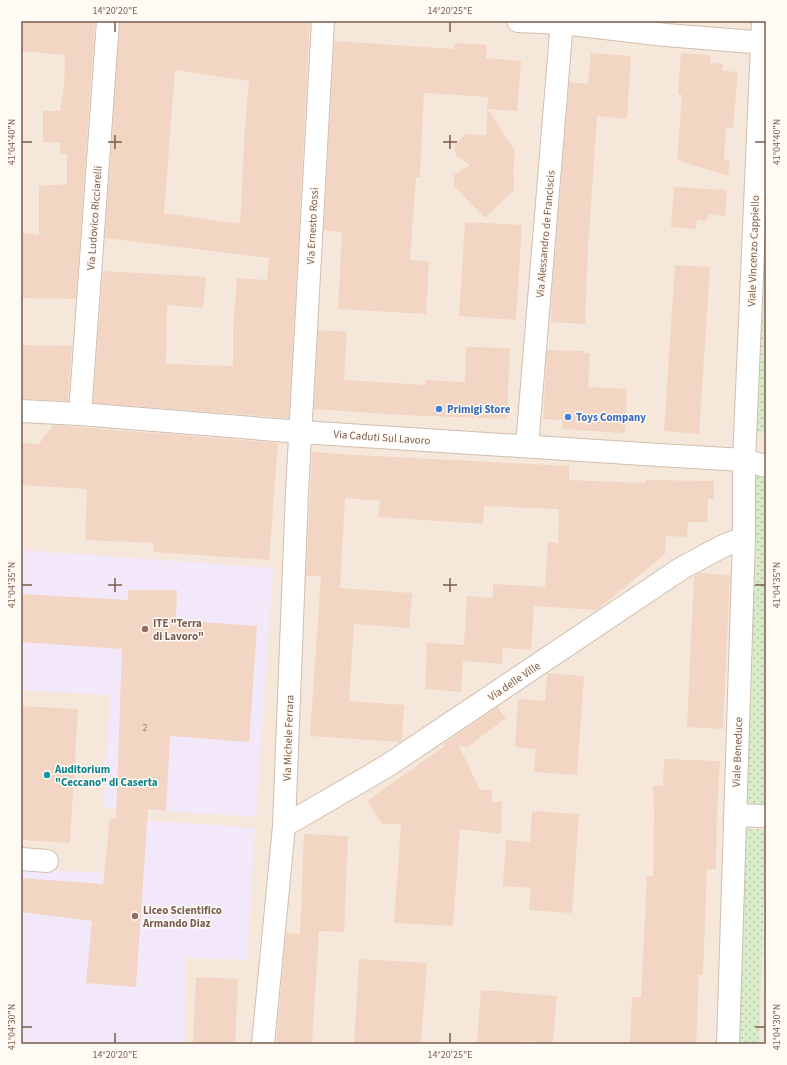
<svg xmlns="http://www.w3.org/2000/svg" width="787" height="1065" font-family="'Source Sans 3',sans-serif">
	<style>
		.residential { fill: #f5e8da }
		.education { fill: #f3e8fa }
		.garden { fill: url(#garden-dots) }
		.building { fill: #f3d5c3; fill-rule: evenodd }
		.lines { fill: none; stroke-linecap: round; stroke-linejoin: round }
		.minor-casing { stroke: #d1beb0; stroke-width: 24 }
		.minor { stroke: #fff; stroke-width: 22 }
		.ticks { fill: none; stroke: #7a5c4d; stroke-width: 1.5 }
		.shop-dot { fill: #3f7fe0; stroke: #fffaf3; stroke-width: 1.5 }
		.education-dot { fill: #8d6e63; stroke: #fffaf3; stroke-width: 1.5 }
		.culture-dot { fill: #0f9aa8; stroke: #fffaf3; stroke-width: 1.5 }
		.labels { text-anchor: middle; stroke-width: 3; stroke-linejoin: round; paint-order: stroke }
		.number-label { font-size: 9px; fill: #987a6a }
		.street-label { font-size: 11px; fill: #7a5c4d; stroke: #fffaf3 }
		.shop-label { font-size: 11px; font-weight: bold; fill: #366cbe; stroke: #fffaf3; text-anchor: start }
		.education-label { font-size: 11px; font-weight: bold; fill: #785e54; stroke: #fffaf3; text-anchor: start }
		.culture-label { font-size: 11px; font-weight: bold; fill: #0d838f; stroke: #fffaf3; text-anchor: start }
		.neatline { fill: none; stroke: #7a5c4d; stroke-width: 1.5 }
		.ticks-label { font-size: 10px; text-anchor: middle; fill: #7a5c4d }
	</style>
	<defs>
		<pattern id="garden-dots" width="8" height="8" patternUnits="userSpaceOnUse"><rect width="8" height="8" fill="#d8ecc9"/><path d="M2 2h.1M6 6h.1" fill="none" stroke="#b4c2a5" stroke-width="1.8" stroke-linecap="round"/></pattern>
	</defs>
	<rect width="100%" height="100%" fill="#fdf6ec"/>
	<path class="residential" d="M21,21H766V1044H21Z"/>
	<path class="education" d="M21,550L273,568L256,817L103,807L110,695L21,690Z
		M110,818L255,828L247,960L186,958L185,1044H21V869L104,873Z"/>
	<path class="garden" d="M766,124V433H757Z
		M752,473L766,476V810L742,807Z
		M742,829H766L759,1044H736Z"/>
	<path class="building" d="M21,21H95L76,299L21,298V233L39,235V186L67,184V154H60V143L43,142V111H60L64,87L65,55L21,51Z
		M120,21H310L289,418L93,403L103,271L206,277L203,308L167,305L166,364L233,366V329L237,278L267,280L269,258L105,238ZM175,70L249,81L245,126L240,224L164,213Z
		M334,41L454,49L455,43L487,45L486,58L521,61L517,111L488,109L515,151L513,176L514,177V190L485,218L454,186V175L470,165L456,156L454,145L466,134L486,135L488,97L424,93L420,177H416L410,260L429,261L426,314L338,309L342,232L324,230Z
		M591,53L631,56L627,119L597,116L588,248L585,324L551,322L552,292L569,82L588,84Z
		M681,53L710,55V63L723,64L722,71L738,72L733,128H726L724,159L730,160L728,176L677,160L682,95L678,94Z
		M674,187L727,190L725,216L708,214L707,221L697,220L696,229L671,227Z
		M465,222L522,225L516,320L459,316Z
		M675,265L710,267L699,434L664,431Z
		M318,330L347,332L344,380L425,385V380L465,382L466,347L510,348L507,419L402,415L314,409Z
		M21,345L72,346L68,401L21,399Z
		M549,350L584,351V353H590L588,387L627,389L625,433L562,429L563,420L543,419L547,351H549Z
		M53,425L278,443L269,560L153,552L154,543L85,540L87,489L21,485V443L39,444Z
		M312,452L355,455L569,466V480L645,483L646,480L714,481V499H708L707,522H688L687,537L666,536L665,554L597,610L534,606L531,650L503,648L502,664L463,661L461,692L425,689L427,643L464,645L467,596L493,598V584L545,587L548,542L558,543L559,509L484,506L483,524L378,517L380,501L345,498L340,588L412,593L409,628L354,624L349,701L404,705L402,741L400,742L310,736L321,576H306Z
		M699,573L730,575L723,729L687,727L694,576Z
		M128,590H177L176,620L257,626L249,742L170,736L166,811L148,809L136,987L86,983L92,921L21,912V878L103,884L110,818L116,819L122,649L21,642V594L128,600Z
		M547,673L584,676L577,775L534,772L536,749L515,747L518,699L545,701Z
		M21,706L78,709L70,843L21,840Z
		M497,707L506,718L468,747L459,746L480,790H492V802H502L501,834L460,829L453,926L394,923L401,824H382L367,801L446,745H442L458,734Z
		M664,759L720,761L717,811L716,869H707L703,975H699L696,1044H630L632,997H641L647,876H653L654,809L653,786H663Z
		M532,811L579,814L572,913L529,910L531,888L503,886L506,840L530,842Z
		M304,834L348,836L344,932L319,931L312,1044H276L286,933L300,934Z
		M359,959L427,963L421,1044H354Z
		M196,977L238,979L235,1044H193Z
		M481,990L557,996L553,1043L523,1041V1044H477Z"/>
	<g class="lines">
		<defs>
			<path id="minor" d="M518,21L562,23L666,35L766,43
				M21,411L80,414L301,432L659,455L744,460L766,466
				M80,414L108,21
				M527,446L562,21
				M735,815L766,816
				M284,826L387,766L682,568L723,546L744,538
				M21,859L47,861
				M263,1044L284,826L297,492L323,21
				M728,1044L744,538V460L763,21"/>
		</defs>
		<use href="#minor" class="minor-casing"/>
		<use href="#minor" class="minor"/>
	</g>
	<path class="ticks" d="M115,22V32M450,22V32M115,135V149M450,135V149M22,142H32M108,142H122M443,142H457M755,142H765M115,578V592M450,578V592M22,585H32M108,585H122M443,585H457M755,585H765M22,1027H32M755,1027H765M115,1033V1043M450,1033V1043"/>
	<g class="shop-dot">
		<circle cx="439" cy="409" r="4"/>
		<circle cx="568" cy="417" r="4"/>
	</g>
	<g class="education-dot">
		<circle cx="145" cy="629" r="4"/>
		<circle cx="135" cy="916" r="4"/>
	</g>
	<circle class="culture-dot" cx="47" cy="775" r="4"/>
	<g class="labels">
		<g class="number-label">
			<text x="145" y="731">2</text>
		</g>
		<g class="street-label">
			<text transform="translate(94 218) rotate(-86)" y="4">Via Ludovico Ricciarelli</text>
			<text transform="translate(312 226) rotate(-87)" y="4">Via Ernesto Rossi</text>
			<text transform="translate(545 234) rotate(-85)" y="4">Via Alessandro de Franciscis</text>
			<text transform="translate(753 251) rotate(-88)" y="4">Viale Vincenzo Cappiello</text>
			<text transform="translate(382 437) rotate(4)" y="4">Via Caduti Sul Lavoro</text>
			<text transform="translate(514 681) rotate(-34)" y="4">Via delle Ville</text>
			<text transform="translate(288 738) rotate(-88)" y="4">Via Michele Ferrara</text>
			<text transform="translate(737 752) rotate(-88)" y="4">Viale Beneduce</text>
		</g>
		<g class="shop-label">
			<text x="447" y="413">Primigi Store</text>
			<text x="576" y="421">Toys Company</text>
		</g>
		<g class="education-label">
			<text x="153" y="627">ITE "Terra<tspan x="153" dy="13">di Lavoro"</tspan></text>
			<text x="143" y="914">Liceo Scientifico<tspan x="143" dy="13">Armando Diaz</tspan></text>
		</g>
		<g class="culture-label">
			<text x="55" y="773">Auditorium<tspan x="55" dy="13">"Ceccano" di Caserta</tspan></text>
		</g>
	</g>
	<rect width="787" height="1065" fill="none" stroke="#fffaf3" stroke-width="44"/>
	<rect x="22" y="22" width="743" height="1021" class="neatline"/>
	<g class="ticks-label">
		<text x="115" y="14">14°20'20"E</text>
		<text x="450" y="14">14°20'25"E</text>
		<text transform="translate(11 142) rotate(-90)" y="4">41°04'40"N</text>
		<text transform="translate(776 142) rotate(-90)" y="4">41°04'40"N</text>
		<text transform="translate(11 585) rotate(-90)" y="4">41°04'35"N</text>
		<text transform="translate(776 585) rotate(-90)" y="4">41°04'35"N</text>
		<text transform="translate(11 1027) rotate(-90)" y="4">41°04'30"N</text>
		<text transform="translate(776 1027) rotate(-90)" y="4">41°04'30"N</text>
		<text x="115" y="1058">14°20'20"E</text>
		<text x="450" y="1058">14°20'25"E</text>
	</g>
</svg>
